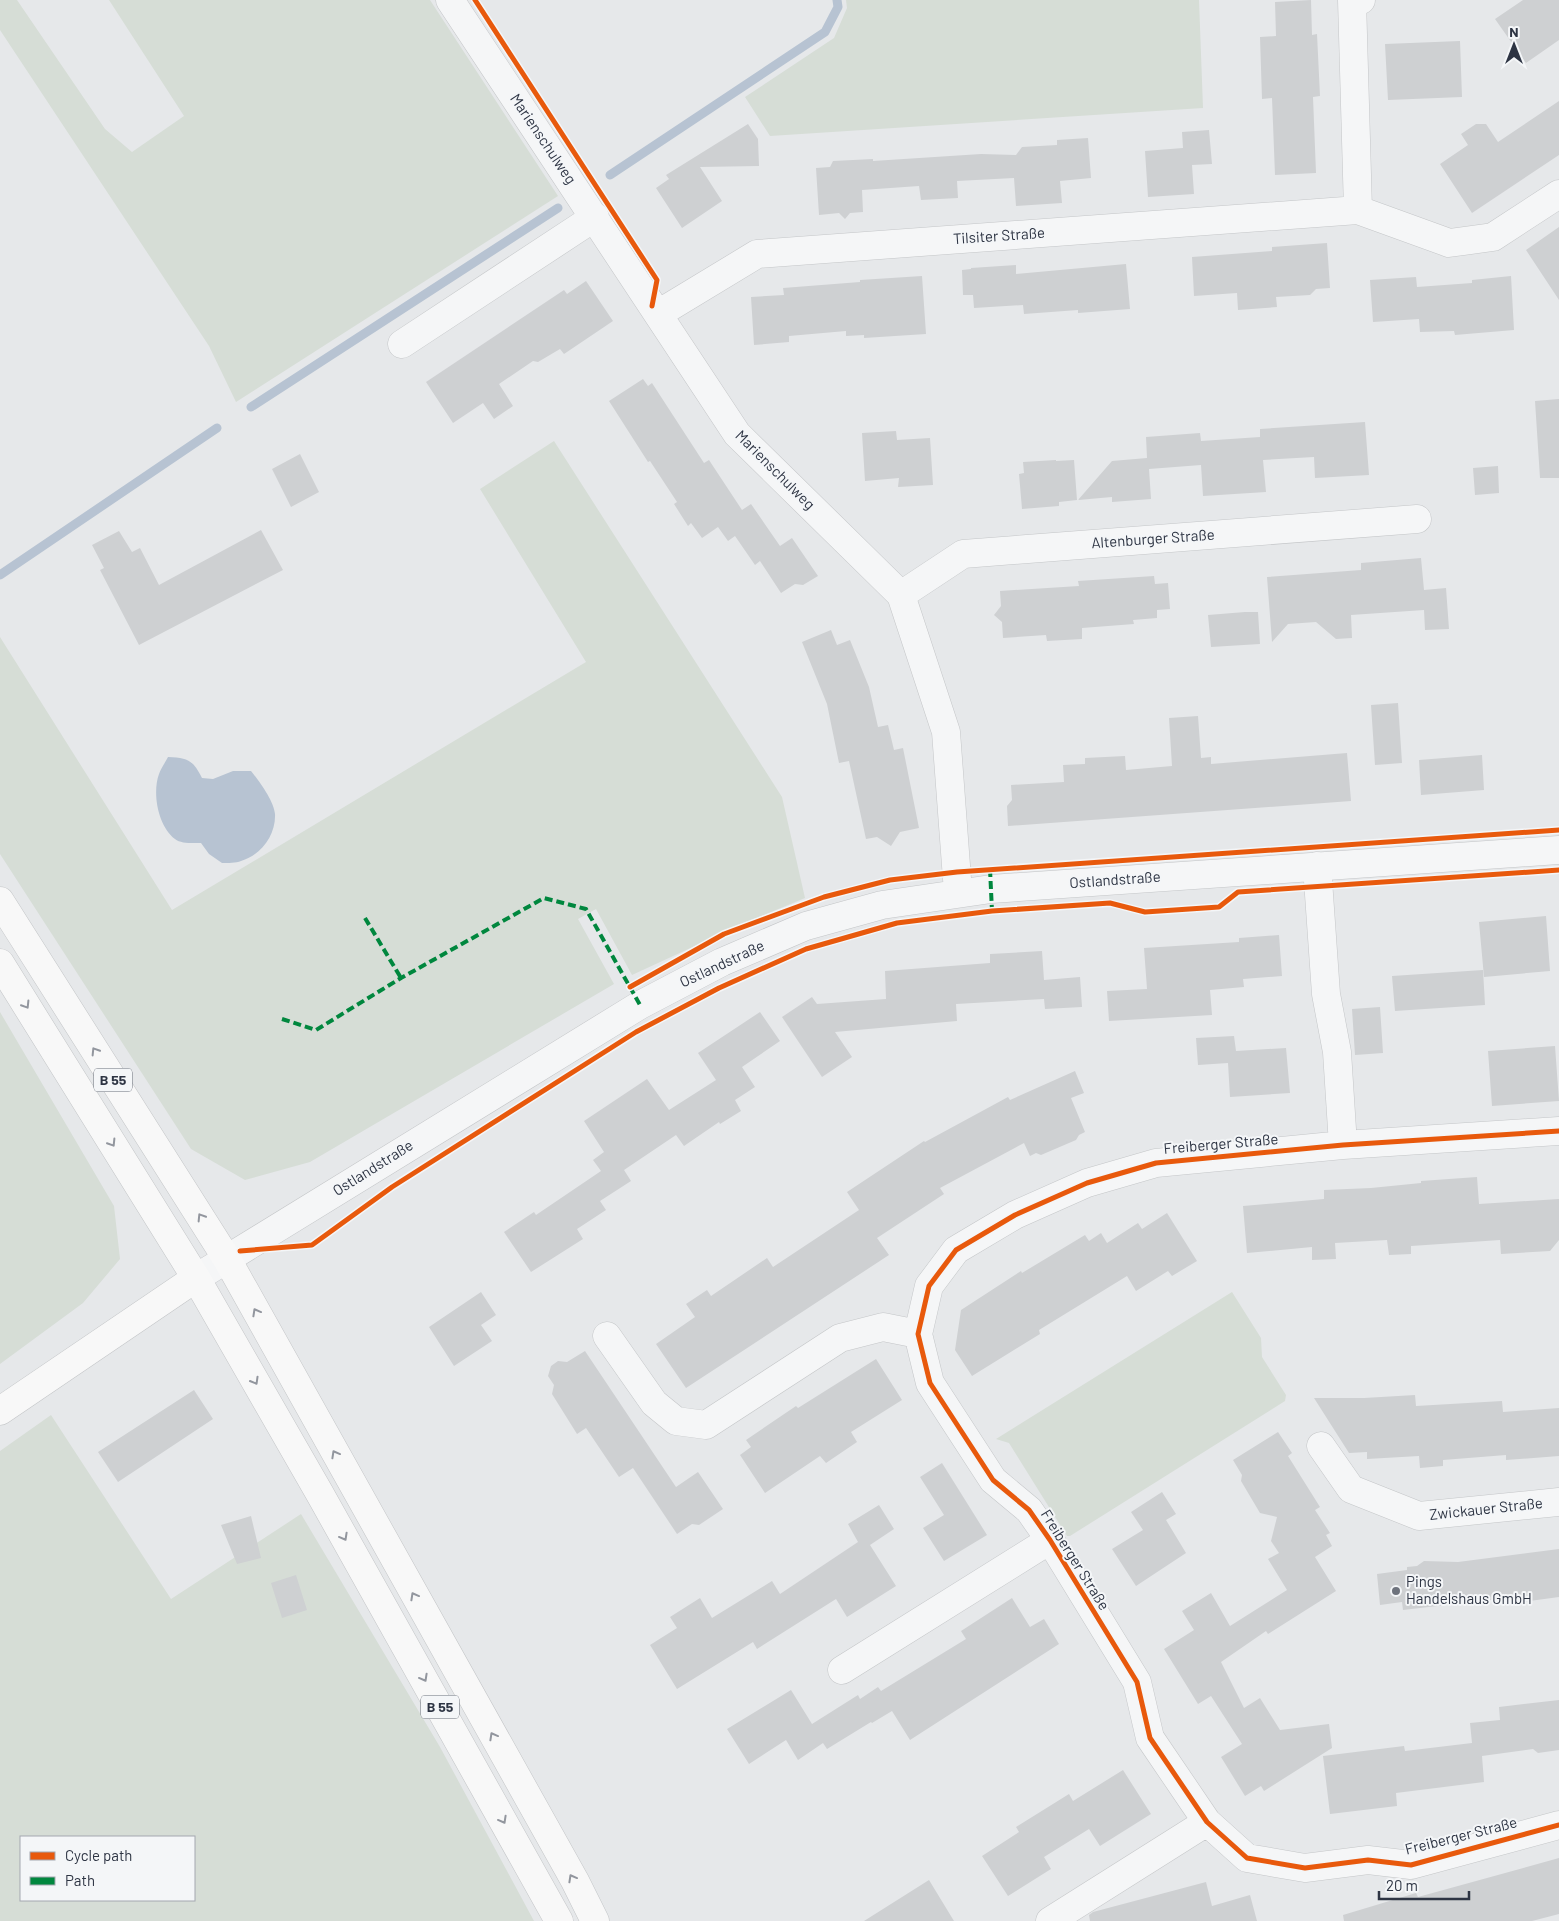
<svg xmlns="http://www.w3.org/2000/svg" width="1559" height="1921" font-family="Barlow,sans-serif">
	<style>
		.green { fill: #d6ddd6; fill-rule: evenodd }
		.water { fill: #b7c3d2 }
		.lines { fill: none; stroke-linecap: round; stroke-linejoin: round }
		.stream { stroke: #b7c3d2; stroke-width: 9 }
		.building { fill: #ced0d2 }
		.minor-casing { stroke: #c4c6c8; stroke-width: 29 }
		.major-casing { stroke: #c3c5c7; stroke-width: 29 }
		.minor { stroke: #f5f6f7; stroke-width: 28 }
		.major { stroke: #f8f8f8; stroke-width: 28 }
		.quiet { stroke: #00873e; stroke-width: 4; stroke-dasharray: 8 4; stroke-linecap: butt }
		.cycleway-casing { stroke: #f4f6f8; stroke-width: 8 }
		.cycleway { stroke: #e8590c; stroke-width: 5 }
		.oneway { stroke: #92969e }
		.poi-dot { fill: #6e737d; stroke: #f4f6f8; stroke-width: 2 }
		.labels { text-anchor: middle; stroke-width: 4; stroke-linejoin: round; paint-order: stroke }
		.shield { fill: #f4f6f8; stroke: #696e79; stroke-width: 1 }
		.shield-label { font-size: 14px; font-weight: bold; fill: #2d3443 }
		.street-label { font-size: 15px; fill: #2d3443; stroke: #f4f6f8 }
		.poi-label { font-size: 15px; fill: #2d3443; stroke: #f4f6f8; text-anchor: start }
	</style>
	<rect width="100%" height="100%" fill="#e6e8ea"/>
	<path class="green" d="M0,0H17L105,129L132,152L184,116L109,0H430L558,196L236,402L209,346L0,30Z
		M846,0H1199L1203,108L770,136L745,97L834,38L847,8Z
		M554,441L782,797L805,898L749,921L632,975L596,909L578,919L614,984L310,1162L245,1180L191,1149L0,854V637L172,910L586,662L480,489Z
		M0,1012L114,1206L120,1259L83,1303L0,1364Z
		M1232,1292L1261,1338L1262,1357L1286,1395L1285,1401L1070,1536H1067L1009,1443L996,1439Z
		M51,1415L171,1599L301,1514L440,1747L534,1921H0V1451ZM21,1837H194V1900H21Z"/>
	<path class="water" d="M168,757C188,758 193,760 202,778L213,779L233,771H251C259,781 274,801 275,814C276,835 261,855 241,861C236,863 228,863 222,863L209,854L201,843C193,843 181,844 175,839C158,826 152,793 159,774C161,768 165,763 168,757Z"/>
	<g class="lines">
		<path class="stream" d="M610,175L825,32L838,7L837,0
			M251,407L558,208
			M0,575L217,428"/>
	</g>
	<path class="building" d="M1311,0L1312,35L1317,34L1320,96L1313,97L1316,173L1275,175L1272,98L1262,99L1260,37L1276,36L1275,2Z
		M1523,0H1559V40L1526,63L1495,19Z
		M1460,41L1462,97L1388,100L1385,44Z
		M1559,101V155L1472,213L1440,164L1468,145L1461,134L1476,124H1486L1498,142Z
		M748,124L758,139L759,166L700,167L722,201L682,228L656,188L669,179L666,175Z
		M1209,130L1212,164L1192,165L1194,194L1148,197L1145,151L1183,148L1182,132Z
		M1088,138L1091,178L1060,181L1062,203L1016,206L1014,178L957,181L958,198L921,200L919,186L862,190L863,212L850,213L845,219L839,213L819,215L816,168L830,167L833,161L873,159V161L981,154L1016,155L1022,147L1057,145V140Z
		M1559,227V300L1526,250Z
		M1327,243L1330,288L1316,289L1310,295L1276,297L1277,307L1238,310L1237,293L1194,296L1192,257L1272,251V247Z
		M1126,264L1130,309L1078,313V310L1024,314L1023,305L974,308L973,295H963L962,270L971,269V268L1016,265V274Z
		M922,276L926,334L864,338V335L846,336V331L789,336V342L754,345L751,297L784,295L783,288L860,282V280Z
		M1511,276L1514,330L1455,335L1454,331L1420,332L1419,319L1373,322L1370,280L1416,277L1417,287L1472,283V280Z
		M586,281L613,321L564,354L560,349L538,362L533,361L499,384L513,406L494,419L483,403L453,423L426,382L564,290L567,294Z
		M643,379L648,386L652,383L704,463L709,460L742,510L751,504L780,546L792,538L818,576L803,585L795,584L781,593L760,561L755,565L735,536L728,541L718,527L702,538L691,523L688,526L674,504L677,502L650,461L648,462L609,401Z
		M1559,399V478H1540L1535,401Z
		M1365,422L1369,475L1315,478L1314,457L1263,460L1266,492L1203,496L1201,465L1149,469L1151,499L1112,502V497L1078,500L1112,461L1147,458L1146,437L1200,433L1201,441L1260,437V429Z
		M896,431L897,440L930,438L933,485L898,487L899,478L865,481L862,433Z
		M300,454L319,492L291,507L272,469Z
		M1056,460V461L1074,460L1077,500L1059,502V506L1022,509L1019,474L1024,473L1023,462Z
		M1498,466L1499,493L1475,495L1473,468Z
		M261,530L283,570L139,645L100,570L104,568L92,545L119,531L132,552L140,548L159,585Z
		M1421,558L1424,590L1446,588L1449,629L1425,630L1424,610L1351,615L1352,638L1336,639L1316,622L1288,624L1272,642L1267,577L1361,570V563Z
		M1154,576L1155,584L1168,583L1170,609L1157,610V618L1133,620L1134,624L1082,628V639L1047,641L1046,635L1003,638L1002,622L994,615L1001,606L1000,591L1079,586L1078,581Z
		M1245,612H1258L1260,644L1211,647L1208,615Z
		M831,630L837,645L850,640L869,687L878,727L888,725L894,750L903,748L919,828L900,832L891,846L877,837L866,839L849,761L839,763L827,704L802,642Z
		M1398,703L1402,763L1375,765L1371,705Z
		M1198,716L1201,758L1211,757V764L1347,753L1351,801L1008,826L1007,806L1012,800L1011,785L1064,782L1063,765L1085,764V758L1125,756L1126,770L1172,766L1169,718Z
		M1482,755L1484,790L1421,795L1419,760Z
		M1546,916L1550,971L1484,977L1479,922Z
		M1279,935L1282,976L1243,979L1244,987L1210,990L1212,1015L1109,1021L1107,991L1147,989L1144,948L1239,942V938Z
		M1042,951L1044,980L1080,977L1082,1007L1045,1009L1044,999L956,1004L957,1021L835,1032L852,1057L822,1077L782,1017L812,997L817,1004L886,999L885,971L990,963V954Z
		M1483,970L1485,1005L1395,1011L1392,976Z
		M1380,1007L1383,1053L1355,1055L1352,1009Z
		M760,1012L780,1041L742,1067L755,1087L735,1100L741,1111L720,1124L719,1122L684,1146L676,1135L624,1170L631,1181L600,1201L606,1210L577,1229L583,1239L531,1272L504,1232L534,1212L536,1215L601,1171L593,1160L604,1152L584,1121L647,1079L669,1110L716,1080L698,1053Z
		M1234,1036L1236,1051L1286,1048L1290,1093L1230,1097L1228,1063L1198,1065L1196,1038Z
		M1555,1046L1559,1101L1492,1106L1488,1051Z
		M1075,1071L1084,1093L1071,1098L1085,1132L1079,1135L1076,1140L1041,1155L1036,1153L1030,1156L1024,1143L940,1188L944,1194L877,1238L889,1255L686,1388L656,1344L695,1317L686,1304L707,1290L711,1296L767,1258L773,1267L859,1210L847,1192L924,1141L925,1142L1008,1097L1010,1100Z
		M1477,1177L1479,1204L1559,1199V1240L1550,1251L1501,1254L1500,1240L1411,1246V1254L1389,1255L1387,1240L1335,1243L1336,1259L1312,1260V1247L1247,1253L1243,1206L1324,1199V1190L1371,1188L1421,1183V1181Z
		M1167,1213L1197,1261L1172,1276L1168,1271L1136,1291L1127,1276L1039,1330L1040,1334L972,1376L955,1350L961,1310L1021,1271L1022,1273L1085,1235L1089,1241L1101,1233L1107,1243L1138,1223L1142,1229Z
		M481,1292L496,1315L481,1325L492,1341L454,1366L429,1327Z
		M585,1351L676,1487L698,1472L723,1509L699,1525L692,1524L677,1534L633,1468L619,1477L586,1428L577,1434L552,1394L554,1385L548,1376L551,1366L558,1361L567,1362Z
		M876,1359L902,1400L851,1432L857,1442L826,1463L820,1456L765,1493L740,1455L751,1447L746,1440L796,1406L798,1408Z
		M194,1390L213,1419L118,1482L98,1452Z
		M1415,1395L1416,1406L1502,1401L1503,1412L1559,1408V1456L1506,1460V1455L1443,1460V1466L1420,1468L1419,1456L1367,1459V1452L1349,1453L1314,1398H1364Z
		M1278,1432L1292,1453L1288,1456L1320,1507L1315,1510L1330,1533L1326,1535L1332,1546L1315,1557L1336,1591L1268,1634L1266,1631L1221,1662L1244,1708L1260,1698L1280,1730L1329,1724L1332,1748L1264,1791L1261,1786L1245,1796L1221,1757L1242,1744L1211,1696L1198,1704L1164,1649L1194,1630L1182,1611L1211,1593L1230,1626L1287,1590L1268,1559L1279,1553L1271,1541L1277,1517L1260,1513L1241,1481L1242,1475L1233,1460Z
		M942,1463L987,1535L944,1561L923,1528L944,1515L920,1477Z
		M1162,1492L1176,1514L1166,1520L1186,1553L1136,1586L1112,1549L1143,1530L1131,1512Z
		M879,1505L894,1529L870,1545L896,1586L847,1617L836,1599L757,1649L753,1642L677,1689L650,1645L677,1628L670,1617L700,1598L712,1618L772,1581L780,1594L858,1542L848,1524Z
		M251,1516L261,1558L237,1564L221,1525Z
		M1559,1549V1597L1523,1602V1596L1403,1610L1402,1602L1380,1605L1377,1574L1407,1570V1567L1417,1566L1424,1561L1458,1562Z
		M296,1575L307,1610L282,1618L271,1583Z
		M1012,1598L1030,1627L1044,1619L1059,1644L910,1740L892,1711L872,1723L871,1722L827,1749L823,1743L798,1760L786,1740L749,1764L727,1729L791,1690L812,1724L858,1695L860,1699L878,1687L881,1691L966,1639L961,1631Z
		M1559,1700V1750L1538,1753L1533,1749L1482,1756L1484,1782L1396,1793L1397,1806L1330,1814L1323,1756L1404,1746L1405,1751L1472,1743L1470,1723L1500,1720L1499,1707Z
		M1123,1770L1151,1814L1100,1846L1089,1829L1044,1857L1051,1869L1008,1896L982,1856L1019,1832L1016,1827L1069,1794L1073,1801Z
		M1559,1858V1914L1532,1921H1344L1343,1915L1416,1893L1418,1897Z
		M929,1880L954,1921H864Z
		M1206,1882L1212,1906L1250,1895L1257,1921H1090L1089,1915L1093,1912Z"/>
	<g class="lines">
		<defs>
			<path id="minor" d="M450,0L737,434L901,595L946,732L958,892
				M1358,210L1352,0H1361
				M658,314L757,254L1358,210L1449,243L1493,237L1559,194
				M402,344L595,217
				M901,595L963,554L1417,519
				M1317,866L1326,994L1337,1052L1343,1145
				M1559,1131L1343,1145L1156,1163L1087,1183L1015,1215L956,1250L929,1286L918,1334L930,1383L993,1480L1029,1510L1050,1540L1137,1682L1150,1738L1207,1822L1247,1858L1305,1868L1368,1860L1411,1865L1559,1825
				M196,1278L640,1005L722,962L806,926L882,905L991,889L1559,850
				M607,1336L654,1403L676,1421L706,1425L840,1338L883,1327L918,1334
				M1321,1446L1351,1489L1419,1516L1559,1502
				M842,1670L1050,1540
				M1050,1921L1207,1822"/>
			<path id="major" d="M0,901L227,1259L575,1881L595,1921
				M0,963L196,1278L320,1494L559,1921
				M0,1411L196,1278"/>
		</defs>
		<use href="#minor" class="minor-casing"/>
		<use href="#major" class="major-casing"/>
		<use href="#minor" class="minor"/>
		<use href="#major" class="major"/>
		<path class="quiet" d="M990,869L992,911
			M365,918L401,978
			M282,1019L316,1030L401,978L544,898L586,909L640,1005"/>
		<defs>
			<path id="cycleway" d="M475,0L657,280L652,306
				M630,987L724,934L824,897L890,880L957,872L1559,830
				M1559,1131L1343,1145L1156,1163L1087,1183L1015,1215L956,1250L929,1286L918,1334L930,1383L993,1480L1029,1510L1050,1540L1137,1682L1150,1738L1207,1822L1247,1858L1305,1868L1368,1860L1411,1865L1559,1825
				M240,1251L312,1245L392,1187L636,1032L719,988L806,949L897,923L992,911L1110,903L1145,912L1219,907L1238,892L1559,870"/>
		</defs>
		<use href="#cycleway" class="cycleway-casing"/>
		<use href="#cycleway" class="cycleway"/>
	</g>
	<defs><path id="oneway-chevron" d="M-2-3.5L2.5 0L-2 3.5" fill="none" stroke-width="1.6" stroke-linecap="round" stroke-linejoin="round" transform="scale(1.25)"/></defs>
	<g class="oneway">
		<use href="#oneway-chevron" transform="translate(26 1005) rotate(58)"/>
		<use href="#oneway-chevron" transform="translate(95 1051) rotate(-122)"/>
		<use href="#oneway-chevron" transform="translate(112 1143) rotate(58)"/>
		<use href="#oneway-chevron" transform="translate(201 1217) rotate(-122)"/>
		<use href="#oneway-chevron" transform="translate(256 1312) rotate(-119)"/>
		<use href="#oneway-chevron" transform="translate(255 1381) rotate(60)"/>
		<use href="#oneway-chevron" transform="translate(335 1454) rotate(-119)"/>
		<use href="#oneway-chevron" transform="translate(344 1537) rotate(61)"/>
		<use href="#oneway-chevron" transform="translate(414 1596) rotate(-119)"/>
		<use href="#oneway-chevron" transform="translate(424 1678) rotate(61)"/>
		<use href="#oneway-chevron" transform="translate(493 1736) rotate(-119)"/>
		<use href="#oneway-chevron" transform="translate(503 1820) rotate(61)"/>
		<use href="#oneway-chevron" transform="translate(572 1878) rotate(-119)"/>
	</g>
	<circle class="poi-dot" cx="1396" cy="1591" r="5"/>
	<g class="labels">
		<g class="shield">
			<rect x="94" y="1068.5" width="38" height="23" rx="4"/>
			<rect x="421" y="1695.5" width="38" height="23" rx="4"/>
		</g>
		<g class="shield-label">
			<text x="113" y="1085">B 55</text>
			<text x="440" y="1712">B 55</text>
		</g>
		<g class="street-label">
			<text transform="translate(543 139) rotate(56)" y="5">Marienschulweg</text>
			<text transform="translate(999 236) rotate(-4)" y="5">Tilsiter Straße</text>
			<text transform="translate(775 470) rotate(45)" y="5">Marienschulweg</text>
			<text transform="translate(1153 539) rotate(-4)" y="5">Altenburger Straße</text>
			<text transform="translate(1115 880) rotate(-4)" y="5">Ostlandstraße</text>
			<text transform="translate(722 964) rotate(-25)" y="5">Ostlandstraße</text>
			<text transform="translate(1221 1144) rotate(-5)" y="5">Freiberger Straße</text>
			<text transform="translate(373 1168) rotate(-32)" y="5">Ostlandstraße</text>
			<text transform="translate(1486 1509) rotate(-6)" y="5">Zwickauer Straße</text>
			<text transform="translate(1075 1560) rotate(58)" y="5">Freiberger Straße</text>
			<text transform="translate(1461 1836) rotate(-14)" y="5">Freiberger Straße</text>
		</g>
		<g class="poi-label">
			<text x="1406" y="1587">Pings<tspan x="1406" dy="17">Handelshaus GmbH</tspan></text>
		</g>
	</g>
	<rect x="20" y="1836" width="175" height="65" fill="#f4f6f8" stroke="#a4a8b0"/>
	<rect x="30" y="1852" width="25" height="8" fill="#e8590c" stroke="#a4a8b0"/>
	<text x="65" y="1861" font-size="15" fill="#2d3443">Cycle path</text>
	<rect x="30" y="1877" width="25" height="8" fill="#00873e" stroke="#a4a8b0"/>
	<text x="65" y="1886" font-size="15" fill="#2d3443">Path</text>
	<g transform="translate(1514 45)" stroke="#f4f6f8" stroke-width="4" paint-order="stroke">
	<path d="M0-4L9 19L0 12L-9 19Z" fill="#2d3443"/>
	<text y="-8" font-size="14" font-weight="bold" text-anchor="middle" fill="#2d3443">N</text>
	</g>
	<path d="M1379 1891v8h90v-8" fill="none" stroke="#2d3443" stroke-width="2.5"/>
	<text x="1386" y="1891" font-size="15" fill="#2d3443" stroke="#f4f6f8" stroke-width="4" paint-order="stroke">20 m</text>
</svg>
